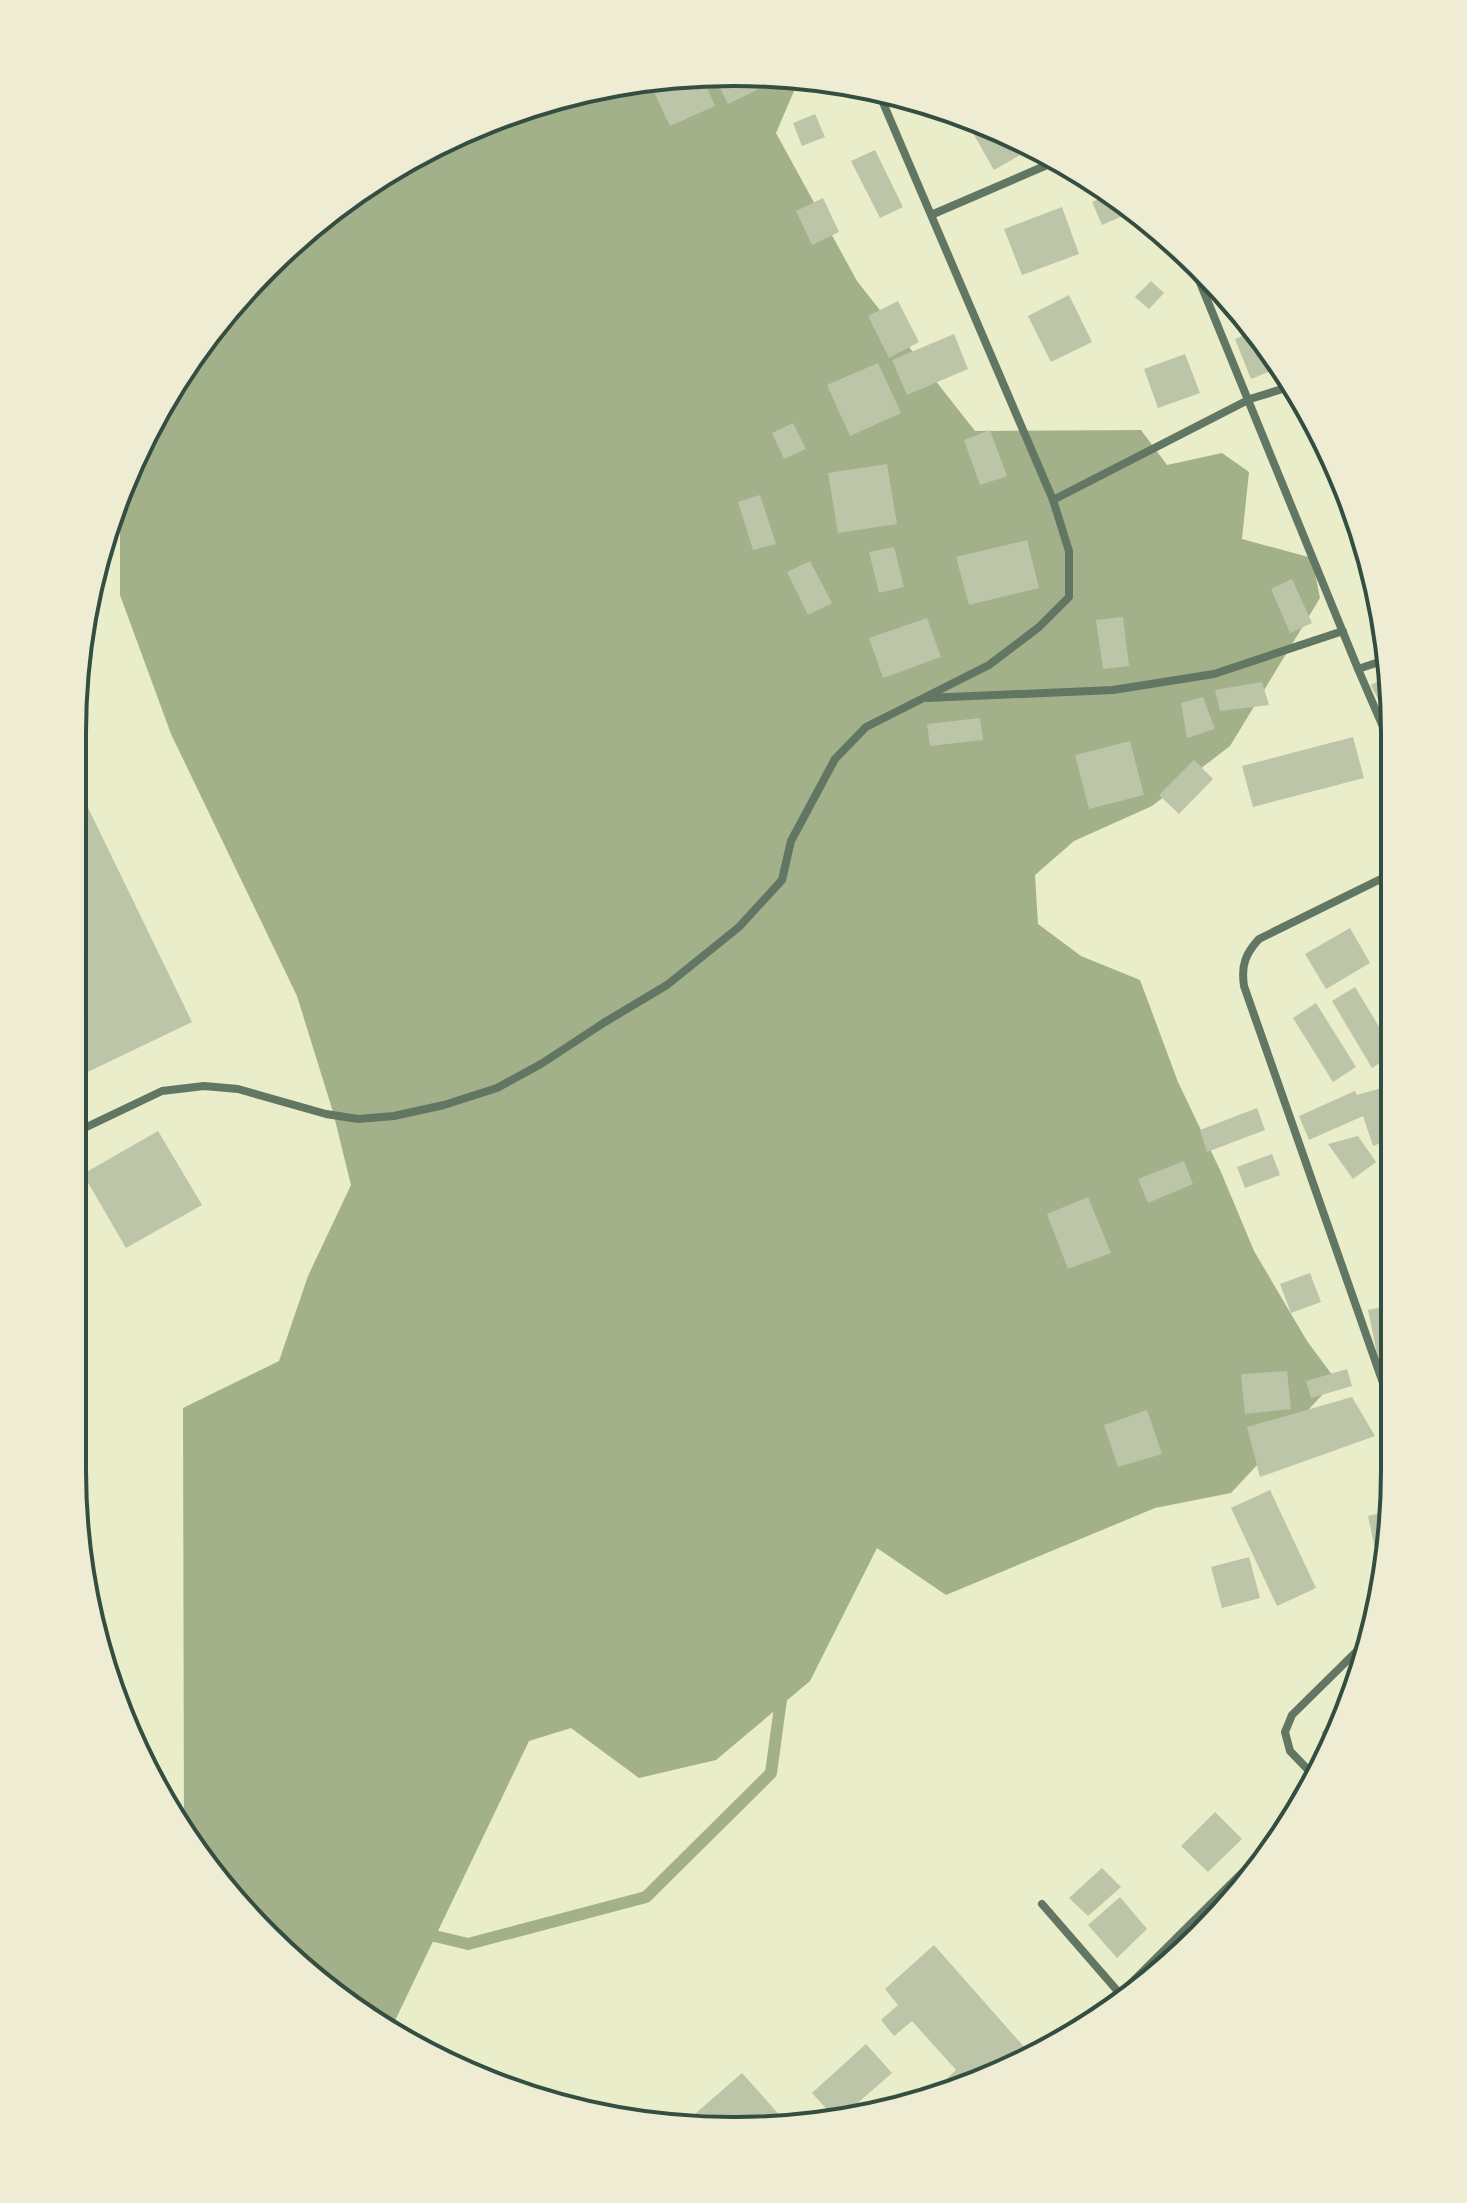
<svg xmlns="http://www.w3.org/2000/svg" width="1467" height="2203" font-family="'Alegreya Sans',sans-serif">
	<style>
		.water { fill: #a3b18a }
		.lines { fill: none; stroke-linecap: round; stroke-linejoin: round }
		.stream { stroke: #a3b18a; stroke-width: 12 }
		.building { fill: #bcc5a7 }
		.minor { stroke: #617663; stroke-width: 8 }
		.rim { fill: none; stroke: #344e41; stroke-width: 4 }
	</style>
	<rect width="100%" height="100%" fill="#e9edc9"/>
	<path class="water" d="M691,73L800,77L776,133L857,281L975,431L1141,430L1167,465L1222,453L1249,472L1242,539L1312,558L1320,598L1230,746L1152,806L1074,841L1035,875L1038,924L1081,956L1140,980L1178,1082L1221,1172L1254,1251L1307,1341L1336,1380L1231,1493L1155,1508L946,1595L877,1548L810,1681L716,1760L639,1778L571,1728L529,1741L391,2029L330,1994L184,1838L183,1408L279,1361L308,1276L351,1185L333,1112L297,996L171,734L120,595V508L140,441L236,297L331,208L441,140L563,94Z"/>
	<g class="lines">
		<path class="stream" d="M422,1933L468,1944L646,1897L771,1773L782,1692"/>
	</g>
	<path class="building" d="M697,74H701L715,106L670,126L654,92Z
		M713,74L768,76L771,83L728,104Z
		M815,114L825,137L802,146L793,123Z
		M987,125L1022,141L1027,151L994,170L973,133Z
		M875,150L903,207L880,218L851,161Z
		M1111,194L1132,212L1102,225L1092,202Z
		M823,198L839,232L812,245L796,211Z
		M1062,207L1079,254L1022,275L1004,229Z
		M1151,281L1164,293L1149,309L1135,297Z
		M1069,295L1092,342L1051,362L1028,316Z
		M898,301L919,342L889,358L868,316Z
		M1258,330L1281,367L1251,379L1235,339Z
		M954,334L968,369L907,395L892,360Z
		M1185,354L1200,393L1158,408L1144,369Z
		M878,363L901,413L850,436L827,385Z
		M793,423L806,449L784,459L772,433Z
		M990,430L1007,476L980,485L964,440Z
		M887,464L897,524L838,533L828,473Z
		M760,495L776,544L753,550L738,502Z
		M1027,540L1039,588L969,605L956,557Z
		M894,547L904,587L879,593L869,552Z
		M810,561L832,603L808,615L787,572Z
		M1292,579L1312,623L1290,633L1271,589Z
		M1123,617L1129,666L1103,669L1096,620Z
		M927,618L941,657L883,678L869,638Z
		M1391,675L1394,691L1393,730L1371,685Z
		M1262,682L1269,705L1220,711L1215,690Z
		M1203,697L1215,729L1187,738L1181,703Z
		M980,718L983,740L930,746L927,724Z
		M1353,737L1364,778L1253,807L1242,766Z
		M1130,741L1144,795L1089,809L1075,755Z
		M1194,760L1213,779L1179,814L1159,795Z
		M77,785L192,1022L75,1078Z
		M1350,928L1370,963L1326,989L1305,954Z
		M1355,987L1392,1048V1055L1372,1068L1332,1001Z
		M1316,1003L1356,1067L1333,1082L1293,1018Z
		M1392,1085L1391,1139L1373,1146L1363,1116L1309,1140L1299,1116L1355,1091L1357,1095Z
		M1257,1108L1265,1130L1207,1152L1200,1130Z
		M158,1131L202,1205L126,1248L83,1174Z
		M1358,1136L1376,1162L1353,1179L1328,1144Z
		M1272,1154L1280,1175L1245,1188L1237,1167Z
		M1184,1161L1193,1184L1148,1203L1138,1179Z
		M1088,1197L1111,1253L1068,1269L1047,1214Z
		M1310,1273L1321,1302L1291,1313L1280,1284Z
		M1391,1305L1390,1356L1378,1359L1368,1310Z
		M1347,1369L1352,1386L1311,1398L1306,1381Z
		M1287,1371L1291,1409L1245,1414L1241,1374Z
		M1352,1397L1375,1436L1260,1477L1247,1427Z
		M1147,1410L1162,1454L1118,1467L1104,1425Z
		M1270,1490L1316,1588L1277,1606L1231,1508Z
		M1390,1511L1389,1551L1376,1554L1368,1516Z
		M1249,1557L1260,1598L1222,1608L1211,1567Z
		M1343,1710L1340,1720L1333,1743L1321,1733Z
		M1215,1812L1242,1839L1208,1872L1181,1846Z
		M1102,1868L1121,1887L1088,1916L1069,1898Z
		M1120,1897L1147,1929L1117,1958L1088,1925Z
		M934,1945L1025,2048L1001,2068L942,2093L937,2088L956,2070L912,2021L894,2036L881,2020L898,2005L885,1989Z
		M866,2044L892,2073L845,2114L833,2116L812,2093Z
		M742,2073L784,2120L691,2130L680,2127Z
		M906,2093L916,2104L904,2109L887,2110Z"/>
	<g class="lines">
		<path class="minor" d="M878,91L931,215
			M1061,159L931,215L1053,500L1250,399L1292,386
			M1190,258L1358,669L1388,659
			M1358,669L1393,750
			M927,698L1113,690L1214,674L1343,631
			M74,1133L162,1091L204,1086L238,1089L326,1114L358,1119L394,1116L444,1105L497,1088L541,1064L605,1022L667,985L739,927L782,880L791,841L835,759L866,727L989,665L1039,627L1069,597V551L1053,500
			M1390,1403L1244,986C1241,966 1245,954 1259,939L1393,873
			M1316,1778L1290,1751L1285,1732L1292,1715L1362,1646
			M1042,1904L1121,1995
			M1106,2008L1273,1842"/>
	</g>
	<path d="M0 0H1467V2203H0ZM733 86H734A647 647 0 0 1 1381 733V1470A647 647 0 0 1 734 2117H733A647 647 0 0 1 86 1470V733A647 647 0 0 1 733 86Z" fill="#eeecd3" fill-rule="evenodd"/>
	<path class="rim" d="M733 86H734A647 647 0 0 1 1381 733V1470A647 647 0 0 1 734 2117H733A647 647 0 0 1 86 1470V733A647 647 0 0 1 733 86Z"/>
</svg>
